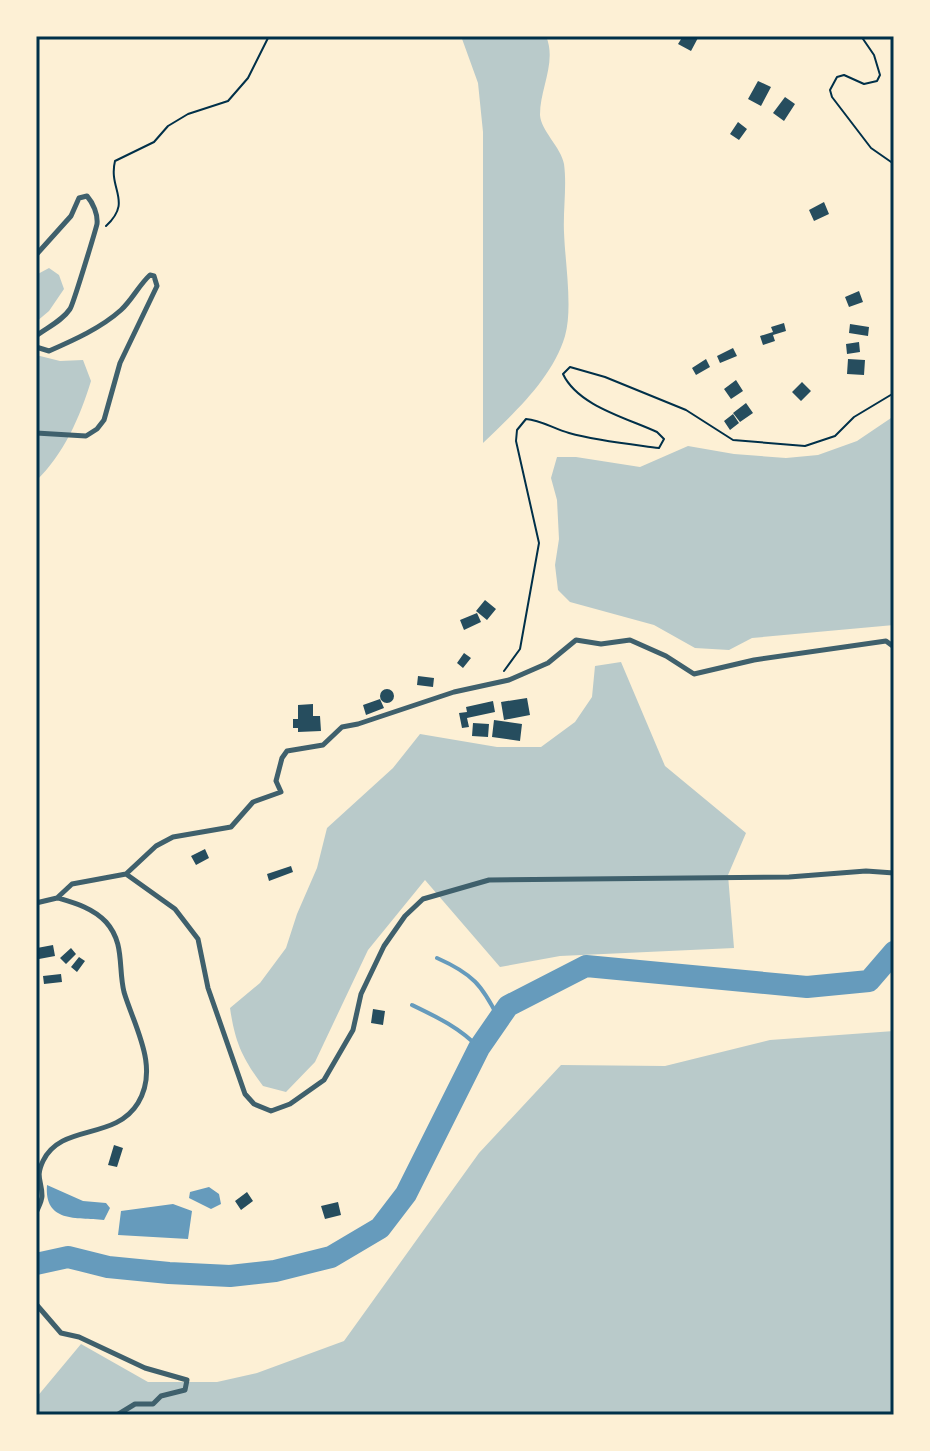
<svg xmlns="http://www.w3.org/2000/svg" width="930" height="1451" font-family="'Sofia Sans Condensed',sans-serif">
	<style>
		.green { fill: #b9caca }
		.water { fill: #669bbc }
		.lines { fill: none; stroke-linecap: round; stroke-linejoin: round }
		.stream { stroke: #669bbc; stroke-width: 4 }
		.river { stroke: #669bbc; stroke-width: 22 }
		.building { fill: #264d5e }
		.path { stroke: #003049; stroke-width: 2 }
		.minor { stroke: #3f606c; stroke-width: 5 }
		.neatline { fill: none; stroke: #003049; stroke-width: 3 }
	</style>
	<rect width="100%" height="100%" fill="#fdf0d5"/>
	<path class="green" d="M461,36H546C557,62 540,88 540,115C541,131 561,147 564,164C567,186 563,210 564,232C565,262 573,308 565,336C552,379 514,413 483,443V132L478,83Z
		M49,268L59,275L64,289L49,311L36,322V275Z
		M36,355L60,361L83,360L91,381C80,417 64,454 36,481Z
		M894,416V625L752,638L729,650L695,648L654,625L570,602L558,590L555,565L559,539L557,500L551,478L557,457H576L640,467L688,446L734,454L786,458L818,455L857,441Z
		M621,662L665,766L746,833L728,875L734,948L560,956L500,967L425,880L368,950L315,1062L286,1092L263,1086C242,1058 235,1042 230,1008L260,983L286,948L297,914L317,868L327,828L393,768L420,734L497,747H541L575,722L592,697L595,666Z
		M894,1031V1415H36V1398L81,1344L148,1382H217L257,1373L344,1341L479,1153L561,1065L665,1066L770,1040Z"/>
	<path class="water" d="M47,1185L83,1201L106,1203L110,1208L104,1220C76,1217 44,1223 47,1185Z
		M209,1187L219,1194L221,1204L211,1209L189,1198L190,1192Z
		M173,1204L192,1211L188,1239L118,1235L121,1211Z"/>
	<g class="lines">
		<path class="stream" d="M437,958C473,974 482,985 499,1019
			M412,1005C437,1017 460,1028 479,1048"/>
		<path class="river" d="M36,1264L68,1257L108,1267L169,1273L230,1276L275,1271L331,1257L380,1228L406,1194L479,1048L508,1006L586,966L807,987L869,981L894,952"/>
	</g>
	<path class="building" d="M683,36H699L691,51L678,44Z
		M758,81L771,87L761,106L748,99Z
		M785,97L795,104L784,121L773,113Z
		M738,122L747,129L739,140L730,134Z
		M824,202L829,214L814,221L809,210Z
		M859,291L863,302L849,307L845,297Z
		M784,323L786,331L773,335L775,341L763,345L760,336L773,332L771,327Z
		M850,324L869,327L868,336L849,333Z
		M859,342L860,352L847,354L846,344Z
		M733,348L737,356L720,363L717,356Z
		M706,359L710,367L696,375L692,368Z
		M848,359L865,360L864,375L847,374Z
		M736,380L743,391L731,399L724,389Z
		M802,382L811,391L801,401L792,392Z
		M746,403L753,413L740,422L733,413Z
		M733,414L739,423L730,430L724,421Z
		M485,600L496,609L487,620L476,611Z
		M477,613L481,622L464,630L460,620Z
		M464,653L471,658L463,668L457,663Z
		M418,676L434,678L433,687L417,685Z
		M380 696a7 7 0 1 1 14 0a7 7 0 1 1-14 0Z
		M527,698L530,715L504,720L501,702Z
		M380,699L384,708L366,715L363,705Z
		M493,701L495,712L467,718L469,727L462,728L459,713L467,712L466,707Z
		M313,704V716H320L321,731L298,732V728H293V719H298V705Z
		M494,720L522,724L520,741L492,737Z
		M473,723L489,724L488,737L472,736Z
		M205,849L209,858L196,865L191,856Z
		M291,866L293,872L269,881L267,874Z
		M53,945L55,956L39,959L37,948Z
		M71,948L76,954L66,964L60,958Z
		M79,957L85,961L77,972L71,967Z
		M61,974L62,982L44,984L43,976Z
		M373,1009L385,1011L383,1025L371,1023Z
		M114,1145L123,1148L117,1167L108,1165Z
		M247,1192L253,1201L241,1210L235,1201Z
		M338,1202L341,1215L325,1219L321,1206Z"/>
	<g class="lines">
		<path class="path" d="M861,36L874,55L880,75L877,81L864,84L844,75L837,77L830,90L832,97L871,148L894,164
			M106,226C133,201 108,190 115,161L154,142L168,126L188,114L228,101L248,78L269,36
			M504,671L520,649L539,543L516,441L517,430L526,419C541,420 554,429 569,433C598,441 629,444 659,448L664,439L657,432C627,418 578,406 563,374L570,367L605,377L686,410L733,440L805,446L835,436L854,417L894,393"/>
		<path class="minor" d="M36,255L71,216L79,198L87,196C93,203 98,214 97,224C95,232 73,305 70,309C62,321 48,327 36,336
			M36,347L49,351C74,340 101,328 121,310C132,300 139,285 150,275L154,276L157,286L120,363L104,420L97,429L86,436L36,433
			M126,874L156,846L173,837L231,827L253,802L281,792L276,781L282,758L287,751L323,745L342,727L358,724L454,692L509,680L548,663L576,640L601,644L630,640L666,656L694,674L754,660L886,641L894,647
			M36,903L57,898L72,884L126,874L175,909L198,939L208,988L245,1094L254,1104L271,1111L290,1104L324,1080L353,1030L361,994L384,946L405,916L423,899L489,880L789,877L866,871L894,873
			M36,1213C38,1208 42,1201 42,1196C42,1180 35,1178 43,1161C61,1123 115,1141 138,1103C160,1067 134,1026 124,992C118,968 125,943 106,922C93,908 75,903 58,898
			M36,1304L61,1333L79,1337L145,1368L187,1380L185,1390L161,1396L153,1404H135L117,1415"/>
	</g>
	<rect width="930" height="1451" fill="none" stroke="#fdf0d5" stroke-width="76"/>
	<rect x="38" y="38" width="854" height="1375" class="neatline"/>
</svg>
